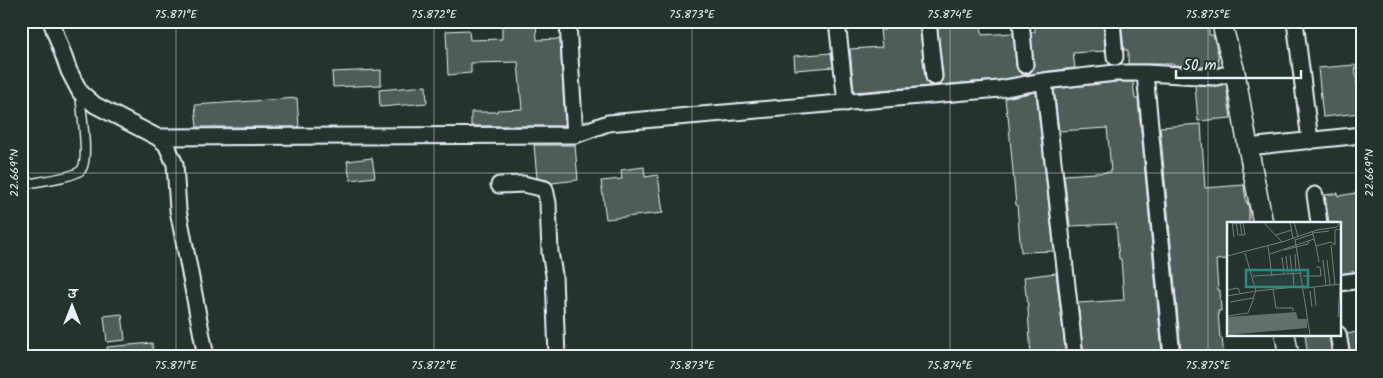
<svg xmlns="http://www.w3.org/2000/svg" width="1383" height="378" font-family="Kalam,'Playpen Sans Deva',sans-serif">
	<style>
		.building { fill: #505c59; stroke: #e8f1f8 }
		.lines { fill: none; stroke-linecap: round; stroke-linejoin: round }
		.service-casing { stroke: #e8f1f8; stroke-width: 11 }
		.minor-casing { stroke: #e8f1f8; stroke-width: 19 }
		.tertiary-casing { stroke: #e8f1f8; stroke-width: 22 }
		.service { stroke: #26332d; stroke-width: 8 }
		.minor { stroke: #26332d; stroke-width: 15 }
		.tertiary { stroke: #26332d; stroke-width: 19 }
		.ticks { fill: none; stroke: #e8f1f8; stroke-width: 1; stroke-opacity: 0.45 }
		.inset-road { fill: none; stroke: #747f7e; stroke-width: 1 }
		.view { fill: #308883; fill-opacity: 0.15; stroke: #308883; stroke-width: 2.5 }
		.inset-edge { fill: none; stroke: #e8f1f8; stroke-width: 2.5 }
		.neatline { fill: none; stroke: #e8f1f8; stroke-width: 2 }
		.ticks-label { font-size: 12px; text-anchor: middle; fill: #e8f1f8 }
	</style>
	<rect width="100%" height="100%" fill="#26332d"/>
	<filter id="ink" filterUnits="userSpaceOnUse"><feTurbulence type="fractalNoise" baseFrequency=".02" numOctaves="2"/><feDisplacementMap in="SourceGraphic" scale="10" xChannelSelector="R" yChannelSelector="G"/><feConvolveMatrix kernelMatrix="1 2 1 2 8 2 1 2 1" color-interpolation-filters="sRGB"/></filter>
	<g filter="url(#ink)">
		<path class="building" d="M502,21H536L537,40L560,39L565,126H471V112H497V110L522,109L518,62L471,63V73L448,75L446,31L469,30L470,40L502,39Z
			M885,21H919L925,78L927,83L930,86L854,92L850,49L882,47L880,30H885Z
			M937,21H981L982,35L1013,33L1016,66L1018,71L1022,74H1025L1030,73L1034,68L1031,32H1035V21H1103L1105,51L1073,53L1075,68L1042,72L999,80L939,85L942,81L943,76Z
			M1121,21H1209V35H1213L1218,53L1219,67L1215,68L1174,65V64H1128V50H1124Z
			M831,53L833,67L795,70L794,56Z
			M1355,65L1360,113L1323,117L1318,68Z
			M381,70V85L333,87L332,72Z
			M1116,82H1133L1135,99H1138L1162,353L1129,357H1084L1078,303L1124,300L1121,259H1119L1116,224L1070,226L1064,175L1111,172L1109,147L1107,128L1059,131L1054,89Z
			M1226,84L1231,118L1198,121L1195,85L1215,86Z
			M426,86L427,103L380,107L379,90Z
			M1036,92L1054,251L1021,252L1017,205H1016L1008,115H1007L1005,98Z
			M297,98L299,127H197L195,105Z
			M1201,124L1205,188L1244,185L1246,202H1247L1249,208V223H1228V259L1216,260L1218,290H1220L1221,311H1218L1220,338H1222L1224,357H1185L1184,351H1181L1160,127Z
			M534,145H575L578,180L552,183L547,180L537,178Z
			M372,158L375,177L350,180L347,161Z
			M644,167L645,177L658,175L663,213L606,219L601,181L622,179L621,170Z
			M1362,192V271L1339,274V223H1329L1325,195L1338,193V196Z
			M1056,273L1066,357H1031L1027,295H1026L1024,277Z
			M122,314L125,340L107,342L104,316Z
			M1362,331V357H1351L1347,334Z
			M1305,334H1329L1332,357H1308Z
			M152,343L153,357H107V347Z"/>
		<g class="lines">
			<defs>
				<path id="service" d="M21,185C33,182 74,178 81,170C90,161 81,109 80,94"/>
				<path id="minor" d="M51,21L69,71L80,92L95,105L157,137L166,144L175,164L178,210L206,357
					M568,21L570,58L575,135
					M837,21L846,103
					M928,21L934,77
					M1021,21L1025,65
					M1112,21L1115,57
					M1295,21L1310,141
					M1145,73L1172,357
					M1044,81L1075,357
					M157,137L575,135L608,123L1000,89L1044,81L1115,73H1145L1216,77L1235,72
					M1248,147L1362,135
					M499,185L523,184L545,189L548,203L550,252L554,275L557,357
					M1315,195L1319,223
					M1339,283L1362,280
					M1338,334L1342,357"/>
				<path id="tertiary" d="M1221,21L1235,72L1248,147L1263,223
					M1285,334L1289,357"/>
			</defs>
			<use href="#service" class="service-casing"/>
			<use href="#minor" class="minor-casing"/>
			<use href="#tertiary" class="tertiary-casing"/>
			<use href="#service" class="service"/>
			<use href="#minor" class="minor"/>
			<use href="#tertiary" class="tertiary"/>
		</g>
	</g>
	<path class="ticks" d="M176,21V357M434,21V357M692,21V357M950,21V357M1208,21V357M21,173H1362"/>
	<g transform="translate(1227 222)">
		<rect width="114" height="114" fill="#26332d"/>
		<path d="M69,90L71,97H80V106L0,113V95Z" fill="#636f6d"/>
		<path class="inset-road" d="M5,0L7,15M9,0L11,13H18L16,1H13M36,0L55,20M63,0L66,17M67,0L71,15M5,2L13,1L15,13M0,3V21M85,9L89,24L104,20L108,23V8L114,7M86,11L102,9M49,13L65,8M68,17L83,113M68,18L86,12M104,23L108,63M41,24L45,54M89,24L92,40M57,28L81,22L82,18M43,32L87,17M68,32L69,50M63,33L65,51M0,34L55,20L90,8L110,5L113,0M59,34L61,51M55,35L57,52M96,38L99,63M100,38L103,63M66,51L67,66M26,54L75,51M76,54H94L93,45H89M87,65L89,84M77,66L114,62M46,67L49,86H66V89M0,68L11,66L13,71M83,69L85,85M0,74L29,69L18,31M3,80L26,76L29,69L77,64M0,94L21,91L27,76M111,95L113,62"/>
		<path class="view" d="M19,48H81V65H19Z"/>
		<rect width="114" height="114" class="inset-edge"/>
	</g>
	<rect width="1383" height="378" fill="none" stroke="#26332d" stroke-width="55"/>
	<g transform="translate(72 306)" stroke="#26332d" stroke-width="4" paint-order="stroke">
	<path d="M0-4L9 19L0 12L-9 19Z" fill="#e8f1f8"/>
	<text y="-8" font-size="14" font-weight="bold" text-anchor="middle" fill="#e8f1f8">उ</text>
	</g>
	<path d="M1176 70v8h125v-8" fill="none" stroke="#e8f1f8" stroke-width="2.5"/>
	<text x="1183" y="70" font-size="15" fill="#e8f1f8" stroke="#26332d" stroke-width="4" paint-order="stroke">50 m</text>
	<rect x="28" y="28" width="1328" height="322" class="neatline"/>
	<g class="ticks-label">
		<text x="176" y="18">75.871°E</text>
		<text x="434" y="18">75.872°E</text>
		<text x="692" y="18">75.873°E</text>
		<text x="950" y="18">75.874°E</text>
		<text x="1208" y="18">75.875°E</text>
		<text transform="translate(14 173) rotate(-90)" y="4">22.669°N</text>
		<text transform="translate(1369 173) rotate(-90)" y="4">22.669°N</text>
		<text x="176" y="369">75.871°E</text>
		<text x="434" y="369">75.872°E</text>
		<text x="692" y="369">75.873°E</text>
		<text x="950" y="369">75.874°E</text>
		<text x="1208" y="369">75.875°E</text>
	</g>
</svg>
